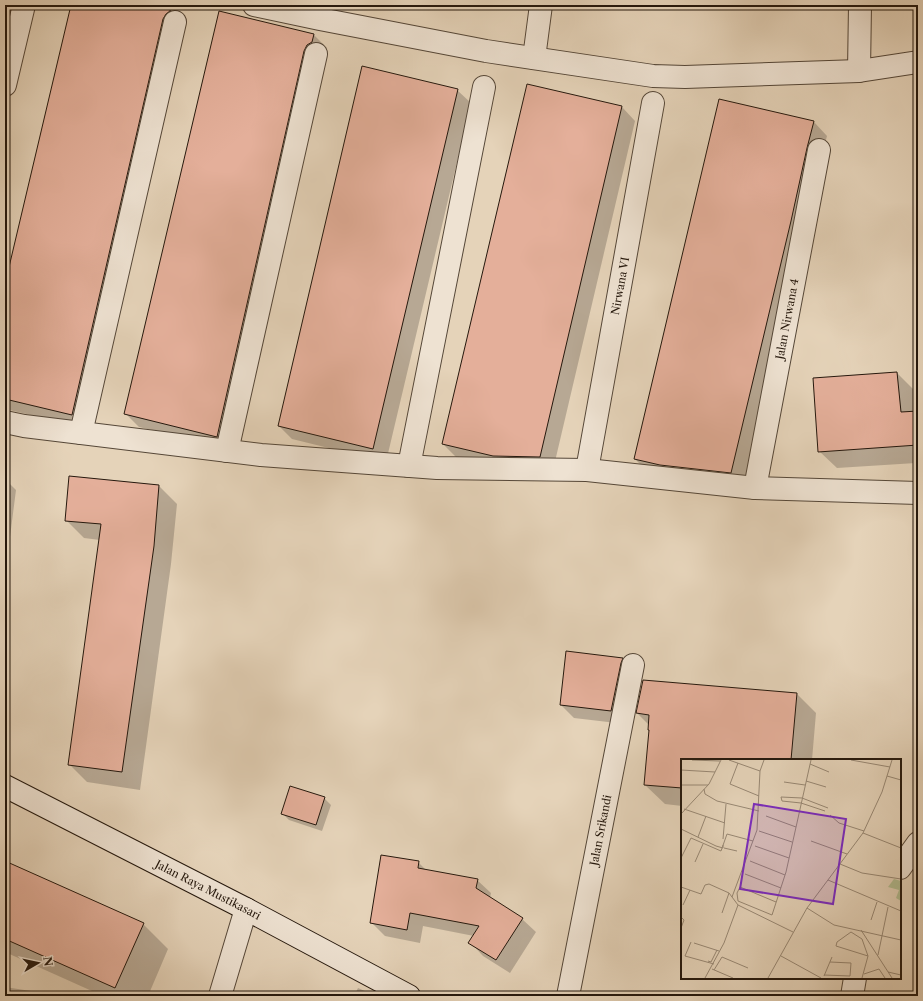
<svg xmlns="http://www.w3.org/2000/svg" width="923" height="1001" font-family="'Libre Caslon Text',serif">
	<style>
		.shadow { fill: #0003 }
		.building { fill: #e4af9a; stroke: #25180d }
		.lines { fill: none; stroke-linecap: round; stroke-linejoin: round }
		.street-casing { stroke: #554738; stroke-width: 24 }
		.secondary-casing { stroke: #25180d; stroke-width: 24 }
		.street { stroke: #eee2d2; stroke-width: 22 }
		.secondary { stroke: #eee2d2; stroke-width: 22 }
		.labels { text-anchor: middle; stroke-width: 3; stroke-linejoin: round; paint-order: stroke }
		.street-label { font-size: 11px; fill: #25180d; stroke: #eee2d2 }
		.inset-road { fill: none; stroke: #988874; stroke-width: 1 }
		.view { fill: #7b2cbf; fill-opacity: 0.15; stroke: #7b2cbf; stroke-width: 2 }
		.inset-edge { fill: none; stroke: #25180d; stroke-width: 2 }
	</style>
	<rect width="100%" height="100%" fill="#e5d3b9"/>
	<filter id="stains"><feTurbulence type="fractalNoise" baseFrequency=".005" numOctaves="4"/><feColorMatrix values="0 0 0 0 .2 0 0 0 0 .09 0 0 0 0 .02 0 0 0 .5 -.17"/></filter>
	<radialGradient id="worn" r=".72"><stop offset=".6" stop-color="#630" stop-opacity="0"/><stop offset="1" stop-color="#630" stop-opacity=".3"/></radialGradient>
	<path class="shadow" d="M72,5H156L170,9L184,22L86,428L5,409V289Z
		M220,12L314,35L327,48L231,449L139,427L125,413Z
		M5,17L20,31L5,97Z
		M457,90L471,103L386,462L292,439L279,426Z
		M622,107L635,121L553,470L507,469L456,457L443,444Z
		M814,122L827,136L820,162L745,486L648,472L635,459Z
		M897,373L914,390L916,412H918V465L916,463L837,468L819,451Z
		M5,479L16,490L5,576Z
		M158,485L177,504L171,564L140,790L87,782L69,764L100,540L84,538L66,520Z
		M623,659L636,672L625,724L574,718L561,705Z
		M797,694L816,713L812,760H682V806L665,804L645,785L650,731L649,725L637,713Z
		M324,798L331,805L322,831L289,820L282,813Z
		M5,862L143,924L168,949L148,996H103L5,952Z
		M418,862L427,871L477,880L491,893L490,898L522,919L536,932L510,973L483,956L470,942L474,936L423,926L420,943L385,936L371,922Z
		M5,987L57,995L58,996H5Z
		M358,988L376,996H354Z"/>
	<path class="building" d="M71,5H171L170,11L166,14L163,19L72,415L5,399V284Z
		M219,11L314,34L312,42L307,45L304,51L217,437L124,414Z
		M362,66L458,89L373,449L278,426Z
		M527,84L622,106L540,457L493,456L442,444Z
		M719,99L814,121L807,148L791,221L731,473L660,465L634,459Z
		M897,372L901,412L918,411V445L818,452L813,378Z
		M69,476L159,485L154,546L122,772L68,765L101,524L65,521Z
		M566,651L623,658L621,663L611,711L560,705Z
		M643,680L797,693L791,760H682V788L644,785L649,730H648L649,715L636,713Z
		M290,786L325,797L316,825L281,814Z
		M381,855L419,861L418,868L478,879L476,888L523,918L496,960L468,943L479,926L410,913L407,930L370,923Z
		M5,861L144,923L115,988L5,939Z"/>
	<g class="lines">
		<defs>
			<g id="street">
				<path d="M254,5L320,19L486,51L653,76L685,77L859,71L918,62"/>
				<path d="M534,58L541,5"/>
				<path d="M859,71L860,5"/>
				<path d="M5,85L24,5"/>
				<path d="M5,422L24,426L261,455L437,468L587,470L755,488L918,493"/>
				<path d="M81,433L175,22"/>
				<path d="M227,451L316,54"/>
				<path d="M409,466L484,87"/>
				<path id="s1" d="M587,470L653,103"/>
				<path id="s2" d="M755,488L819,150"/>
				<path d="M900,868L918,843"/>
				<path d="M220,996L246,909"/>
				<path id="s3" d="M568,996L633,665"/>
				<path d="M852,996L855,978"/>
			</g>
			<g id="secondary">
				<path id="s4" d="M5,786L246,909L409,996"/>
			</g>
		</defs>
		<use href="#street" class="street-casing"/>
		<use href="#secondary" class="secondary-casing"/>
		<use href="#street" class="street"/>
		<use href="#secondary" class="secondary"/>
	</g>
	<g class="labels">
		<g class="street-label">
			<text dy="4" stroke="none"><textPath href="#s1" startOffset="187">Nirwana VI</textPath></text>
			<text dy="4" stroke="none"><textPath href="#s2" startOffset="172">Jalan Nirwana 4</textPath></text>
			<text dy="4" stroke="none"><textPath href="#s3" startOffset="169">Jalan Srikandi</textPath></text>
			<text dy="4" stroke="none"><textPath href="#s4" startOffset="228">Jalan Raya Mustikasari</textPath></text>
		</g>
	</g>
	<g transform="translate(681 759)">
		<rect width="220" height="220" fill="#e5d3b9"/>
		<path d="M213,120L220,122V142L215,139L218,131L207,128Z" fill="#b2bd91"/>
		<path class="inset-road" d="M11,1L39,2M48,1L79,12M170,1L209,8M57,4L49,25L78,37M129,5L148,13M0,11L34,13M206,17L220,21M125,22L145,28M103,23L124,26M0,26H27M23,30L24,35L36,42L78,52M3,50L44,64M144,52L120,44L101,42L100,38L121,39L147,49M0,55L28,25L40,1M149,56L158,64L183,72M85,57L115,68M0,70L35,87L42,89V86M78,72L111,83M182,74L220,89M17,78L25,57M42,80L45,45M130,82L166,95M74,87L108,99M43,89L56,92M0,99L10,79L40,92L46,75L72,82M69,102L104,116M14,103L22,85M159,105L181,114L220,120M64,115L100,129M147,121L220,152M0,128L20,135L24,126L28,125L48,134L57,146L112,173M51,138L76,71L79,12L83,1M95,143L59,128L56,134L57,142L91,156L105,113L130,1M2,146L9,131M126,149L153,166L220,181M41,154L48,134M0,158L3,161L0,169M190,161L196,143M180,171L211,219M10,183L4,197L33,205M13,184L38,192M197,196L207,148M100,197L140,219M27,202L30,203L36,191M31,210L52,219M33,211L41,198L67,209M207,213L220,216M183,215L198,210L204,219M143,216L169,217L170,204L149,203M143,217L151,198M24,219L43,184L57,146M87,219L126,149L182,74L201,33L211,1M181,219L187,197L181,180L170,173L156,183L155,187L187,197"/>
		<path class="view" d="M73,45L165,60L152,145L59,130Z"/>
		<rect width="220" height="220" class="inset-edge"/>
	</g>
	<rect width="923" height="1001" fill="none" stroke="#e5d3b9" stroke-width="20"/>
	<rect x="6" y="6" width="911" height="989" fill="none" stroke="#25180d" stroke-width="2"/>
	<rect x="10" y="10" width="903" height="981" fill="none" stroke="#25180d"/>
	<g transform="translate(38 963) rotate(81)" stroke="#eee2d2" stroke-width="3" paint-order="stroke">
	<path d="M0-3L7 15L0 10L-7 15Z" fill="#25180d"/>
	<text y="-6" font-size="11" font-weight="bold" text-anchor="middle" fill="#25180d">N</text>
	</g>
	<rect width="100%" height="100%" filter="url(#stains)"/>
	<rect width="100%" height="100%" fill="url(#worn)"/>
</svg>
